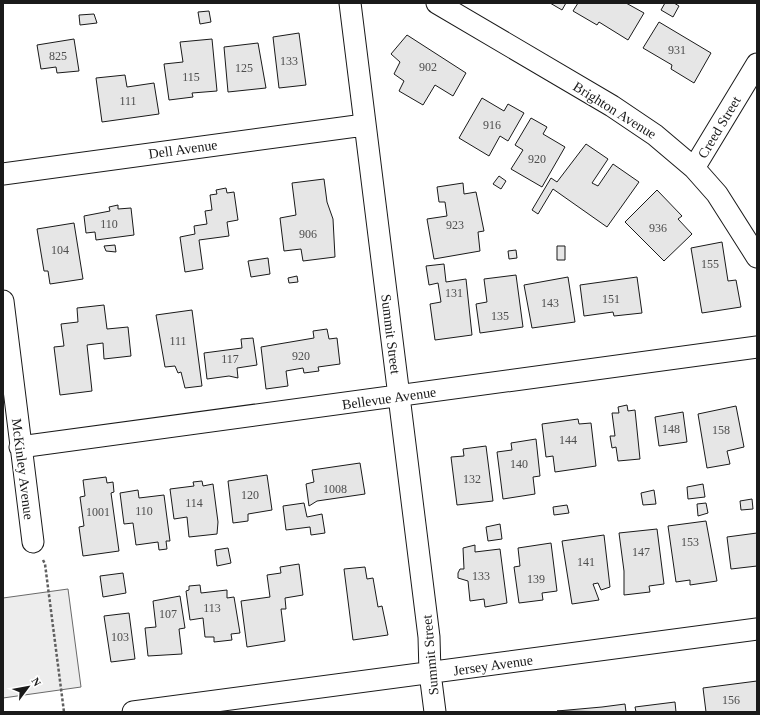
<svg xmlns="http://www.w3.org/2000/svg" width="760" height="715" font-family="Georgia,serif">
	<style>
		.built { fill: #ededed; stroke: #6a6a6a }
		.building { fill: #e6e6e6; stroke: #1a1a1a }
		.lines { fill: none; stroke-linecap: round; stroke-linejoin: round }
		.minor-casing { stroke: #1a1a1a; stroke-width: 23 }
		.path { stroke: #5f5f5f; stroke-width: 2.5; stroke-dasharray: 3 2; stroke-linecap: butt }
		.minor { stroke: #fff; stroke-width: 21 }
		.labels { text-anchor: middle; stroke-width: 3; stroke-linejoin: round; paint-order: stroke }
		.number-label { font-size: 12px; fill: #4d4d4d }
		.street-label { font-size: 14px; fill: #1a1a1a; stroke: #fff }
	</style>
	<rect width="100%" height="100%" fill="#fff"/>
	<path class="built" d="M68,589L81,687L3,698V598Z"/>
	<path class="building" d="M550,3H566L562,10Z
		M578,3H626L644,13L628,40L599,22L597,25L573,11Z
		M665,3H674L679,6L673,17L661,10Z
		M209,11L211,22L200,24L198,12Z
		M94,14L97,23L80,25L79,15Z
		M659,22L711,53L694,83L671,69L672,65L643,48Z
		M299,33L306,85L279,88L273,37Z
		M407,35L466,73L453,96L435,85L423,105L399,91L404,81L394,74L400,62L391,54Z
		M74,39L79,71L57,73L56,67L41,69L37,45Z
		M212,39L217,91L192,93L193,97L169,100L164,64L183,62L180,42Z
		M258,43L266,88L228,92L224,47Z
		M125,75L127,87L154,83L159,114L102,122L96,78Z
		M482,98L504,111L508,104L524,113L508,141L500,136L489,156L459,138Z
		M531,118L547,127L543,134L565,147L542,187L511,169L523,150L515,145Z
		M586,144L608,159L592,183L598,186L613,164L639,182L607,227L553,189L538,214L532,210L551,178L557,182Z
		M499,176L506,181L501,189L493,184Z
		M324,179L327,202L333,219L335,257L303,261L301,249L284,251L280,218L296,215L292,183Z
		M463,183L464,194L476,192L484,231L478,232L480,251L434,259L427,219L447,216L445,202H439L437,187Z
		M226,188L227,193L234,192L238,220L227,222L229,236L199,240L203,269L185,272L180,237L195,234L194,226L207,224L205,211L212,210L210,195L217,194L216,190Z
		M657,190L682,216L678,219L692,234L664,261L625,222Z
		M118,205V209L131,208L134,235L96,240L95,232L86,233L84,216L110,211L109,207Z
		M74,223L83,279L50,284L48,271H44L37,229Z
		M722,242L728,281L736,280L741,307L702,313L691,248Z
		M115,245L116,252L106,251L104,246Z
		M557,246H565V260H557Z
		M516,250L517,258L509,259L508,251Z
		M268,258L270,274L251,277L248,261Z
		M444,264L446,282L466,279L472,335L435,340L430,304L441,302L438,283L429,285L426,266Z
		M516,275L523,327L480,333L476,304L487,302L484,279Z
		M297,276L298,282L289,283L288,278Z
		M568,277L575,322L532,328L524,285Z
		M637,277L642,313L614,316L613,312L584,316L580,285Z
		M104,305L107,329L128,327L131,356L104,359L103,343L87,345L92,391L60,395L54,347L64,346L61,324L78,322L77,308Z
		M192,310L202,386L185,388L181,372L178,373L175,366L165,367L156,315Z
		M327,329L329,339L337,338L340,364L318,367L319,371L304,373L303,368L286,371L288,386L266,389L261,347L314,338L313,331Z
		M253,338L257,365L237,368L238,378L229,376L207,379L204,353L242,348L241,339Z
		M627,405L628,411L635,410L640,459L618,461L616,447L612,448L610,436H615L612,413H619L618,407Z
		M736,406L744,447L727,451L730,464L707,468L698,414Z
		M683,412L687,442L659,446L655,417Z
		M578,419L579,424L591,423L596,466L555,472L553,456L546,457L542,424Z
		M536,439L540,476L533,477L535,494L503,499L497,452L512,450L511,443Z
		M486,446L493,501L457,505L451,457L464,456L463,449Z
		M360,463L365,494L317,501L309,506L306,484L314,482L312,470Z
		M267,475L272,510L248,514V521L233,523L228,481Z
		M106,477L107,483L113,482L114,492L111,493L119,551L83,556L79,527L84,526L80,497L85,496L83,480Z
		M202,481L203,486L213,484L218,522L217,534L189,537L187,517L174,519L170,489L194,486L193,482Z
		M703,484L705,497L688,499L687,487Z
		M138,490L139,498L164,495L170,541H166L167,549L159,550L158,542L136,545L133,523L124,524L120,493Z
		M654,490L656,504L643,505L641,493Z
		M752,499L753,509L741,510L740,501Z
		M304,503L307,517L322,514L325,533L311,535L310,527L286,530L283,506Z
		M706,503L708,513L698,516L697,504Z
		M567,505L569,513L554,515L553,507Z
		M706,521L717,581L690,585V580L676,582L668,526Z
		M500,524L502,539L488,541L486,527Z
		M657,529L664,584L649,586L650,592L624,595V571L619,533Z
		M757,533V566L731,569L727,537Z
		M604,535L610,587L601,590L598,583L593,584L599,600L572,604L562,541Z
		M551,543L557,591L542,593L543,600L519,603L514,567L520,566L518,548Z
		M475,545V552L500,549L507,603L485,607L484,599L470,601L468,581L458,578V573L460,569H464L463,548Z
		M228,548L231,563L217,566L215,550Z
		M299,564L303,595L285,598L286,609H281L285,641L247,647L241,601L270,597L267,575L281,573L280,567Z
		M365,567L367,579L373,578L378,607L382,606L388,635L353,640L344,569Z
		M123,573L126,593L103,597L100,576Z
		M200,585L201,593L227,590V598L234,597L240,633L231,634L232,640L214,642V637H205L203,618L190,620L186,591L189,590V586Z
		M180,596L185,628L179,629L182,654L148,656L145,628L156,627L153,601Z
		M129,613L135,659L111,662L104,616Z
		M757,681V712H706L703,688Z
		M675,702L676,712H636L635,707Z
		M625,704L626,712L557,711L602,707Z"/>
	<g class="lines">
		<defs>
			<path id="minor" d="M350,3L429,637L430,673L435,712
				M437,3L612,106L655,135L694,168L717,194L757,257
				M694,168L757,64
				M3,174L364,125
				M3,301L33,542
				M20,447L757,347
				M133,712L757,629"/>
		</defs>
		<use href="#minor" class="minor-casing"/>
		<path class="path" d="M43,560L45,564L64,712"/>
		<use href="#minor" class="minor"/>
	</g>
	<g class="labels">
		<g class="number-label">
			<text x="677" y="54">931</text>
			<text x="58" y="60">825</text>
			<text x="289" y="65">133</text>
			<text x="428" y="71">902</text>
			<text x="244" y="72">125</text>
			<text x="191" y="81">115</text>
			<text x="128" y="105">111</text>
			<text x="492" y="129">916</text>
			<text x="537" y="163">920</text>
			<text x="109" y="228">110</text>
			<text x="455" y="229">923</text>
			<text x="658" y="232">936</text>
			<text x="308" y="238">906</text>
			<text x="60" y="254">104</text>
			<text x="710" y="268">155</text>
			<text x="454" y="297">131</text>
			<text x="611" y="303">151</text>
			<text x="550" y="307">143</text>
			<text x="500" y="320">135</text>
			<text x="178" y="345">111</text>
			<text x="301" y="360">920</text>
			<text x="230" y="363">117</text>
			<text x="671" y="433">148</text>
			<text x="721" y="434">158</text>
			<text x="568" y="444">144</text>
			<text x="519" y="468">140</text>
			<text x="472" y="483">132</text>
			<text x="335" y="493">1008</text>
			<text x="250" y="499">120</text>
			<text x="194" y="507">114</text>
			<text x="144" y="515">110</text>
			<text x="98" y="516">1001</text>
			<text x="690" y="546">153</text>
			<text x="641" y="556">147</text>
			<text x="586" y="566">141</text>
			<text x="481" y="580">133</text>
			<text x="536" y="583">139</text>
			<text x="212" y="612">113</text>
			<text x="168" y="618">107</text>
			<text x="120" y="641">103</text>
			<text x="731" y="704">156</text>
		</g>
		<g class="street-label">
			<text transform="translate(615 110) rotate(32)" y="5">Brighton Avenue</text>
			<text transform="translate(719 127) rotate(-59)" y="5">Creed Street</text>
			<text transform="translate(183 149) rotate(-8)" y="5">Dell Avenue</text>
			<text transform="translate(391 334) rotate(83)" y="5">Summit Street</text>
			<text transform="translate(389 398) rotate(-8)" y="5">Bellevue Avenue</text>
			<text transform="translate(23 469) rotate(83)" y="5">McKinley Avenue</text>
			<text transform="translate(430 655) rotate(-95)" y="5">Summit Street</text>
			<text transform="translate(493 665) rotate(-8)" y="5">Jersey Avenue</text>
		</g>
	</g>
	<rect width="760" height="715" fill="none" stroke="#1a1a1a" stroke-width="8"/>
	<g transform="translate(28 687) rotate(58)" stroke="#ffffff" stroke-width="3" paint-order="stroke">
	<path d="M0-3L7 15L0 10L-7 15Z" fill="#1a1a1a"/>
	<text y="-6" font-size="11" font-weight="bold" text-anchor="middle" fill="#1a1a1a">N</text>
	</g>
</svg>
